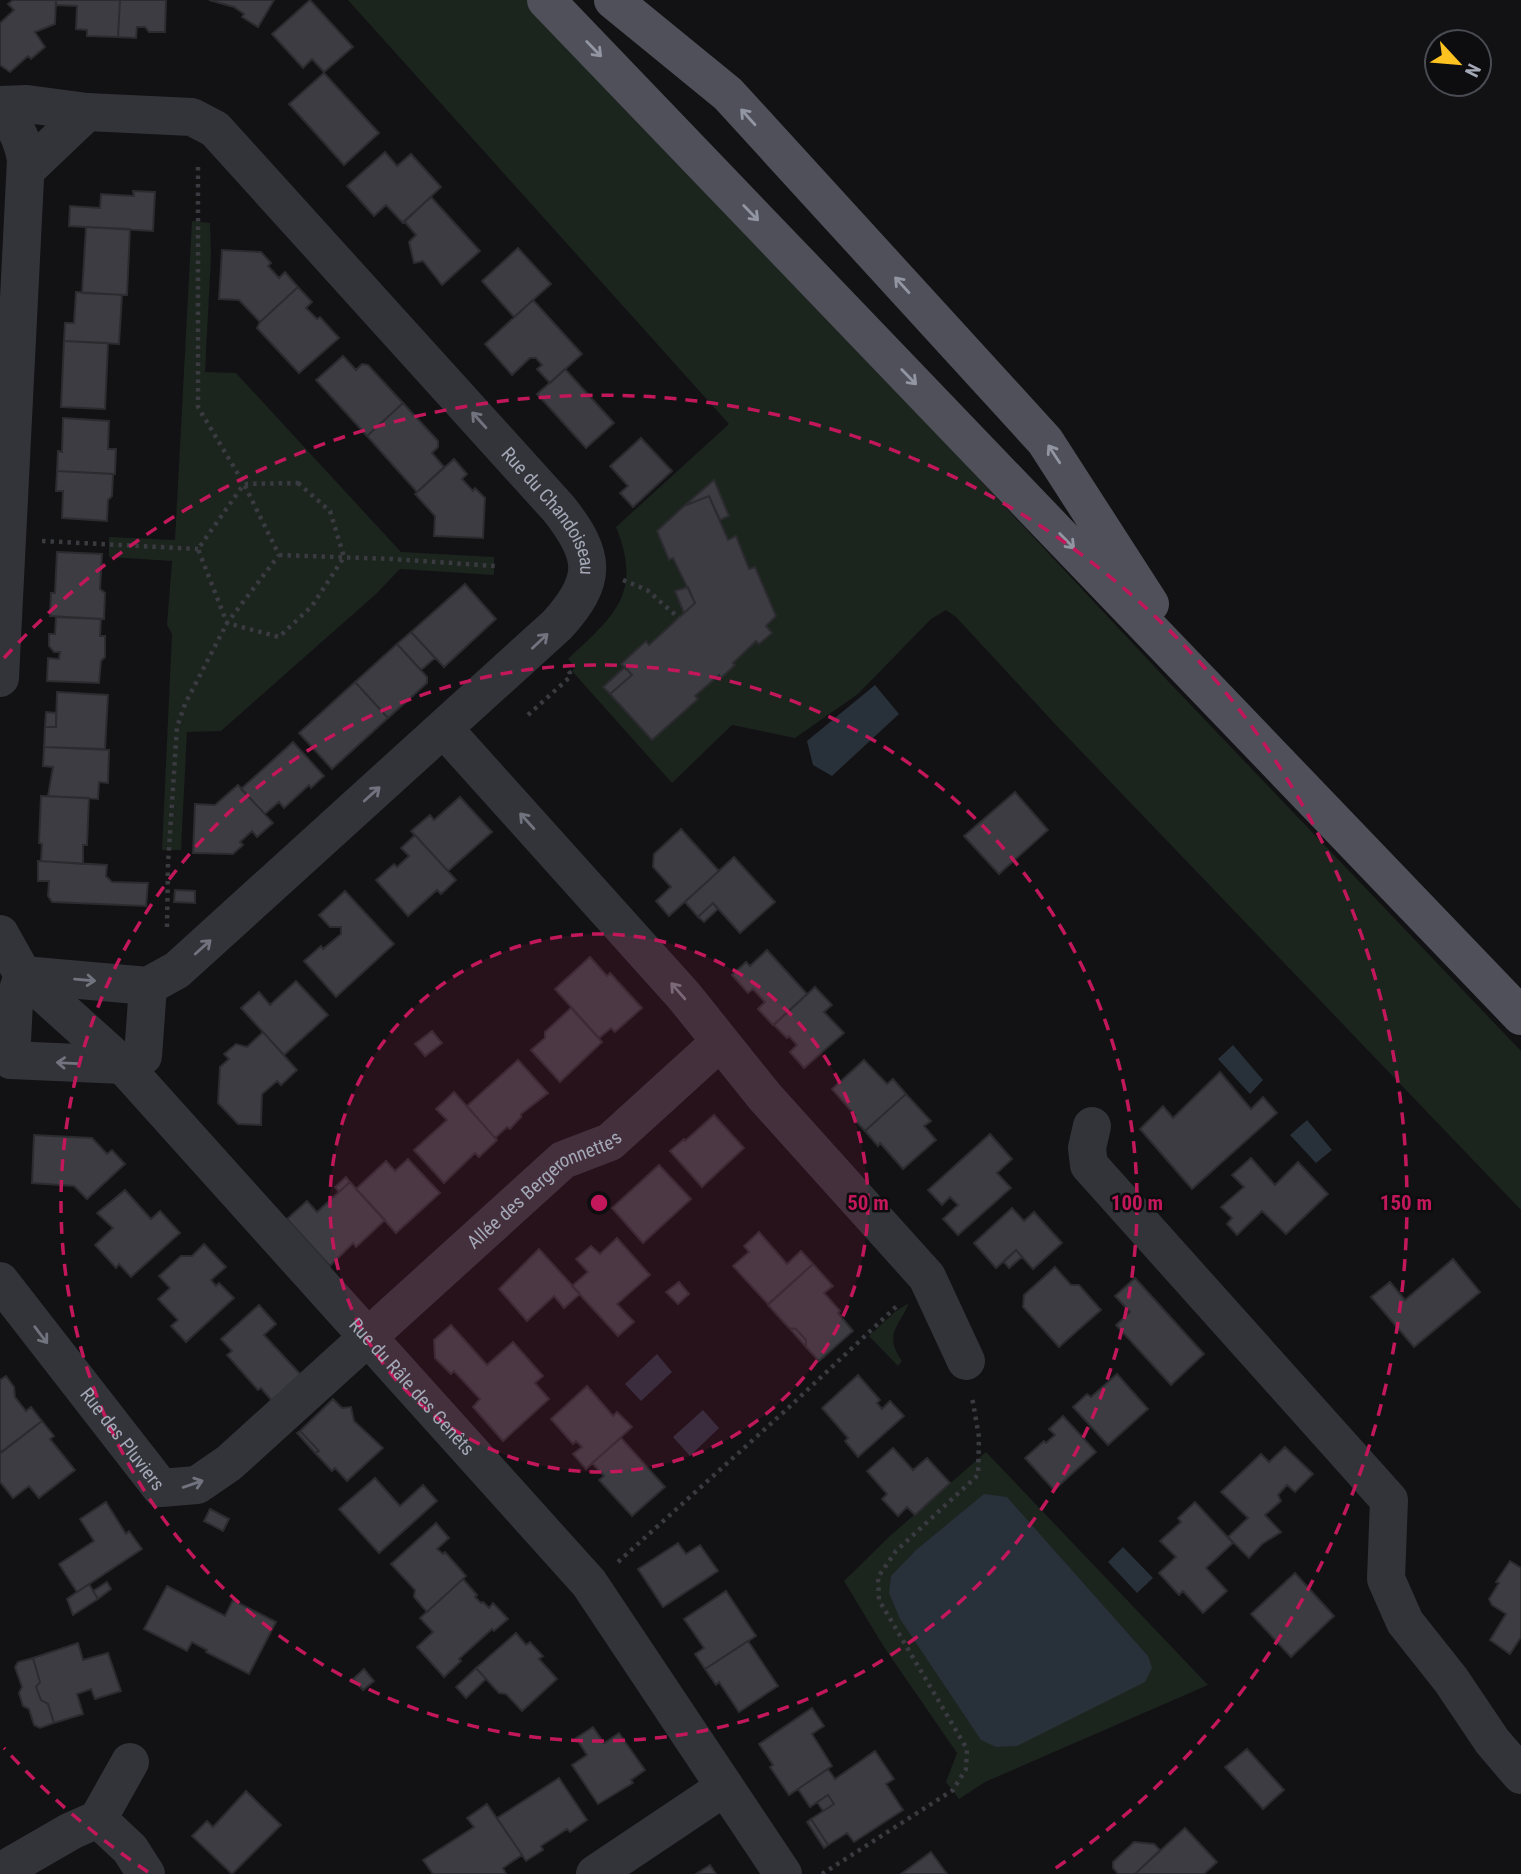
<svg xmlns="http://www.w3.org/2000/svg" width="1521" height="1874" font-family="'Roboto Condensed',sans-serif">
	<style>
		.green { fill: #1c241e }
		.water { fill: #283039 }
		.building { fill: #3c3c42; stroke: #2c2c30; stroke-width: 2 }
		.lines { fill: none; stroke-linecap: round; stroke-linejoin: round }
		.path { stroke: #393b40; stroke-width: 4.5; stroke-dasharray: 3.5 5; stroke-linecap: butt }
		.minor { stroke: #333439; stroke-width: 38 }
		.major { stroke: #4f5059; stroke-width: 38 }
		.oneway { stroke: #9296a3 }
		.oneway2 { stroke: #71737e }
		.ring { fill: none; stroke: #c2185b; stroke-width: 3.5; stroke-dasharray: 12 9 }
		.labels { text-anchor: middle; stroke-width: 5; stroke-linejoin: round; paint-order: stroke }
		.street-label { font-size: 19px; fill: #a3a7b6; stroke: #0d0d0f }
		.centre { fill: #c2185b; stroke: #0d0d0f; stroke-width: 3.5 }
		.ring-label { font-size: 21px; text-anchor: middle; font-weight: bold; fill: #c2185b; stroke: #0d0d0f; stroke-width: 5; stroke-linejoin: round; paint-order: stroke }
	</style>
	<rect width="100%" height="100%" fill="#121214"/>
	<path class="green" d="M348,0H532L1166,679L1521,1051V1210L1055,724L956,617L946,610L931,619L858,694L795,738L732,725L672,783L572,671L575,667L568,659C614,616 643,594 616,527L729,424Z
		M192,221L210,223L211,256L205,372L236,373L401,552L494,557V575L400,569L376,594L221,731L187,732L181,850H162L172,634L167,625L172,561L109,557V537L175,540Z
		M909,1303C899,1327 883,1334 902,1361L898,1366L869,1336L896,1311Z
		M986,1452L1208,1685L985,1782L959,1799L946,1782L957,1753L884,1647L844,1581L891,1535Z"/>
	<path class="water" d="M875,685L899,714L832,776L813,765L807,741Z
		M1233,1045L1263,1080L1250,1094L1218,1059Z
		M1307,1120L1332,1150L1316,1163L1290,1135Z
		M657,1354L672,1372L641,1401L625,1384Z
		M703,1410L719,1428L690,1456L673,1437Z
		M984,1494L1007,1497L1148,1656L1152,1668L1145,1682L1017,1746L996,1747L981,1740L900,1619L889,1593L891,1576L916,1550Z
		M1123,1547L1153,1578L1137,1593L1108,1562Z"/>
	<path class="building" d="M13,0H56L55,24L35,32L45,47L31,59L28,56L10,72L0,65V23L14,10L8,4Z
		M56,0H120L118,37L87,36V30L76,29L77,6L56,5Z
		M120,0H166L165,32H149L145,27H137L136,38L118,37Z
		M209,0H274L258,27L242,17L244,14L234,7Z
		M310,0L353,47L324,72L312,59L303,68L272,34Z
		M324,73L379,133L344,165L289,104Z
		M385,152L397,166L411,154L441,187L403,223L386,205L374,216L347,186Z
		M133,191L155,192L153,231L69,226L70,206L100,208L101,194L134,196Z
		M431,197L480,251L442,285L423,261L414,263L409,242L416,235L404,221Z
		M86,227L130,229L127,295L82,293Z
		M518,248L551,284L514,317L482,281Z
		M222,250L261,252L271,263L268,266L279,278L285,272L298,287L260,322L239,300L219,299Z
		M298,287L312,302L306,308L317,319L320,317L339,338L299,373L257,328L260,322Z
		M76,292L122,295L119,344L64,341L65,323H74Z
		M533,300L582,354L550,383L537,369L542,365L536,358H530L512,375L485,344Z
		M64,341L108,343L105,409L61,407Z
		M343,356L356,370L362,364L368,365L403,403L367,436L316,380Z
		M565,369L614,423L586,448L537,394Z
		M403,403L438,441V447L432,453L444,467L417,492L367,436Z
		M63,418L109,421L108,449H116L115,474L57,471L58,451L62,452Z
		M641,438L672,471L633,507L620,493L628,486L610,466Z
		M454,459L467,474L462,479L473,491L475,488L485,498L483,538L434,536L435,516L415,494Z
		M57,471L113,474L112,496L108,500L107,521L62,518L63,491H56Z
		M714,480L729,516L720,520L709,496L684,506Z
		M709,496L728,540L736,536L749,569L755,567L776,616L766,626L772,633L759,644L756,641L733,663L735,665L721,678L719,675L695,696L698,699L652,740L610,694L632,675L621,664L646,641L649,645L695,603L673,558L669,560L657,531L684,506Z
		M57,552L102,554L100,589L105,593L104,619L50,616L51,593H55Z
		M465,584L496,619L444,667L411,632Z
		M688,587L695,603L684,613L675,591Z
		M56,617L101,619L100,636H105V657L101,661L99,683L47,681L48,658L59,659L60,652H54L49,646V634H55Z
		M411,632L435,658L421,670L397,644Z
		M397,644L427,677V683L388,718L355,682Z
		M625,667L632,675L610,694L603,687Z
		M355,682L388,718L332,769L299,733Z
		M57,692L108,695L105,749L44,747L45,727H56Z
		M46,712L56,713V727H45Z
		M293,742L324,776L311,788L309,785L284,808L279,802L265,814L241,789Z
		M44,747L109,750L108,783L99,782L98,799L48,796L53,767L43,766Z
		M238,785L273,823L257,837L252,831L240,842L243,845L233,854L193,853L195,804L215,805Z
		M1015,792L1048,830L999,874L964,836Z
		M41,796L89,798L87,845H83V864L41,861L42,844L39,843Z
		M460,797L492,832L448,871L411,831L430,815L434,820Z
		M681,829L719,871L669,916L656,901L671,887L653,867L654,854Z
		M415,835L456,880L441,894L437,890L408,916L376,880L394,864L397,867L409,856L401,848Z
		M734,857L775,902L740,933L713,903L698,917L685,902Z
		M38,861L107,865L106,876L112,882L148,883L146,906L52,902L48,896L49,881H38Z
		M175,890L195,891V903L174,902Z
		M345,891L394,944L336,997L304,961L321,946L323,949L341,934V927H330L319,915Z
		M713,903L718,909L704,922L698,917Z
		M767,950L807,994L773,1025L758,1009L765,1002L753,989L748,993L732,975L746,962L750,966Z
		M590,957L607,976L610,973L642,1008L615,1032L611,1028L599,1038L555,989Z
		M296,981L328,1015L284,1055L241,1008L259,992L270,1005Z
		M815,987L832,1005L824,1012L844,1033L804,1068L790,1052L797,1045L789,1036L787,1038L774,1025Z
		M571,1008L602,1042L560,1082L531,1050L545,1038V1032Z
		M432,1031L442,1043L425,1056L415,1044Z
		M263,1032L297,1070L281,1085L277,1081L262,1094L261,1125L238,1124L218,1103L220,1067L229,1059L224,1054L236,1044L247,1047Z
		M518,1060L548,1093L521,1114V1117L510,1129L507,1127L495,1138L467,1106Z
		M864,1060L887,1084L893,1079L906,1094L865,1131L853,1118L855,1115L832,1089Z
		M1220,1072L1251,1109L1263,1097L1277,1113L1192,1189L1140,1129L1163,1106L1173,1118Z
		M454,1092L497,1140L479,1157L475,1153L444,1183L414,1150L447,1120L436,1109Z
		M906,1094L931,1121L924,1126L936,1140L903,1169L880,1143L878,1146L865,1131Z
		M714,1115L744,1148L702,1187L670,1151L684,1139L685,1141Z
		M990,1134L1012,1159L997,1173L1011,1188L958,1235L943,1219L958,1205L950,1197L942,1205L928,1190Z
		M34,1135L92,1138L107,1154L112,1150L125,1164L87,1199L74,1186L32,1183Z
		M1251,1158L1275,1185L1298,1162L1328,1194L1286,1234L1262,1211L1237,1235L1227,1224L1232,1218L1221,1207L1244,1187L1232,1175Z
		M408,1159L440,1193L396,1233L356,1189L386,1161L395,1171Z
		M659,1165L691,1199L643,1243L612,1208Z
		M346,1177L350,1182L339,1192L335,1187Z
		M350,1182L385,1220L356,1247L353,1243L330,1266L287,1219L307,1201L317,1212Z
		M125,1190L151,1219L160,1211L180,1233L131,1277L119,1264L116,1268L95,1245L113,1228L97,1213Z
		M1012,1208L1024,1221L1034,1212L1062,1243L1033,1269L1016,1250L996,1268L974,1243Z
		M759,1232L787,1264L801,1251L813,1264L768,1304L733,1266L749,1252L744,1246Z
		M617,1238L650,1275L617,1304L634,1322L618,1336L572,1286L588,1272L576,1259L591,1246L600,1254Z
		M204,1244L226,1267L211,1280L216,1286L219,1283L234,1298L186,1342L171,1326L178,1320L158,1299L170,1288L159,1276L181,1256H192Z
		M539,1249L580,1294L564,1308L554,1296L527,1321L499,1289Z
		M1016,1250L1022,1257L1009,1268L1004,1262Z
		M1453,1259L1480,1292L1414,1347L1371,1297L1390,1282L1405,1300Z
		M813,1264L833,1286L824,1293L840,1311L838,1313L853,1331L819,1361L806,1347V1340L796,1329L789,1328L768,1305Z
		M1055,1267L1071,1285H1079L1101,1310L1059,1347L1023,1307L1024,1295Z
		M1135,1278L1204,1354L1171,1385L1116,1325L1130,1312L1115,1296Z
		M679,1282L689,1294L678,1304L666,1292Z
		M259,1305L276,1324L264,1335L302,1376L273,1402L261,1388L258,1390L227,1355L232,1351L221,1339Z
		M451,1325L487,1365L513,1342L543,1376L535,1383L549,1399L503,1441L473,1407L480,1399L454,1371L451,1374L435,1358L434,1340Z
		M789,1328L796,1329L806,1340V1347Z
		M1117,1374L1148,1409L1108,1445L1073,1407L1087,1394L1091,1397Z
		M858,1375L880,1400L877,1403L882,1409L890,1401L904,1416L858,1457L845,1441L848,1438L822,1408Z
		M6,1376L14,1387L15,1397L26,1411L31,1407L42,1421L2,1452L0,1449V1380Z
		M587,1386L613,1416L617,1412L632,1427L586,1469L573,1454L582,1447L576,1441L573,1444L551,1419Z
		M333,1399L342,1408L351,1407L354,1421L383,1448L347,1481L335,1468L332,1471L315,1453L319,1451L300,1431Z
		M1063,1416L1096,1452L1054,1490L1025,1458L1044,1441L1046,1443L1055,1435L1049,1429Z
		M42,1421L54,1436L50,1439L75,1470L39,1498L29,1486L13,1498L0,1482V1453Z
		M300,1431L319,1451L315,1453L297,1433Z
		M621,1438L665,1487L632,1516L599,1480L604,1476L592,1463Z
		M1285,1447L1313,1474L1295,1492L1287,1485L1278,1495L1281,1501L1265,1515L1281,1532L1262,1544L1249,1558L1228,1537L1248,1518L1221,1492L1261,1454L1269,1462Z
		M893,1448L913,1470L927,1458L950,1483L915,1515L907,1507L898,1516L882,1499L887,1494L867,1471Z
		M375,1478L400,1506L423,1485L437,1501L379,1553L339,1509Z
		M106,1502L126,1534L129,1531L142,1549L77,1592L59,1564L94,1541L80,1519Z
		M1195,1502L1233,1543L1206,1568L1227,1591L1203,1613L1183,1591L1179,1595L1159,1573L1176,1557L1160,1541L1181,1522L1178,1518Z
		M210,1509L229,1519L223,1531L204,1521Z
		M436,1523L449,1538L437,1549L443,1554L445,1552L466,1576L427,1612L414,1597L415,1590L391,1564Z
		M678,1543L686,1554L700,1545L718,1571L663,1607L638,1569Z
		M1510,1561L1521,1568V1637L1510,1654L1490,1640L1506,1614L1492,1605L1489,1599L1499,1583L1496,1582Z
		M1295,1573L1334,1616L1291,1657L1251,1614Z
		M463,1579L477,1595L475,1597L481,1603L483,1602L489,1608L493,1603L508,1619L494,1631L492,1629L459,1659L461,1661L444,1677L417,1647L433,1632L420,1618Z
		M107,1582L111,1589L98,1599L93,1591Z
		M89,1584L98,1599L73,1615L67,1599Z
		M167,1586L225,1616L233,1600L276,1622L249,1674L206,1652L207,1650L192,1642L187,1651L144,1629Z
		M726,1591L756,1636L705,1669L695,1654L704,1648L684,1619Z
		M516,1633L526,1645L530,1642L543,1656L539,1659L557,1679L522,1711L506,1694L499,1693L476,1668Z
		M748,1641L778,1686L739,1712L719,1682L716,1685L705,1669Z
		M78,1643L83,1660L108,1653L121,1691L95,1699L91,1689L77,1694L83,1714L54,1723L48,1704L41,1700L36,1687L40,1682L33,1658Z
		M33,1658L40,1682L36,1687L41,1700L48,1704L54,1723L40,1728L34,1725L29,1709L23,1706L19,1693L22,1687L15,1667L18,1662Z
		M476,1668L486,1679L466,1698L456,1687Z
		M364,1669L374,1681L363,1690L353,1679Z
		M812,1708L824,1726L812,1734L832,1766L789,1795L770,1767L773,1765L759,1744Z
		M593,1727L604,1743L619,1733L645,1770L631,1780L633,1783L598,1804L572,1765L587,1755L576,1738Z
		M1247,1749L1284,1790L1263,1809L1225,1767Z
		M875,1751L894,1779L886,1784L903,1810L854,1842L847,1833L828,1845L811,1819L834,1804L828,1795L810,1807L798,1789L828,1769L835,1779Z
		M559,1778L587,1820L570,1832L567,1829L541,1846L543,1850L526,1861L497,1818Z
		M246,1791L281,1825L232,1874L192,1836L207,1821L213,1827Z
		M828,1795L834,1804L823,1811L817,1802Z
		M487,1804L522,1855L503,1868L506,1874H433L423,1860L474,1827L467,1818Z
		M811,1819L828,1845L824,1848L807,1822Z
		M1185,1828L1217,1862L1204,1874H1135Z
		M1134,1842L1154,1844L1160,1850L1135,1874H1118L1113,1868V1862Z
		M931,1852L947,1874H901Z
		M710,1865L716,1874H696Z"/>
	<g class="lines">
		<path class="path" d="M198,167V407L244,484L279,555
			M298,483L330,511L344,557L312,606L279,637L227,623L198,549L244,484Z
			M42,541L198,549
			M279,555L392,559L495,566
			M623,580L647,590L679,618
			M528,715L570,677V673L564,665
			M167,927L168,864L177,727L185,704L227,623L279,555
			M618,1562L786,1410L898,1305
			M822,1874L953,1790L966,1769L967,1749L879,1600L878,1577L896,1551L978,1475L979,1437L972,1397"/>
		<g class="minor">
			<path id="s1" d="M0,105L27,104L87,112L192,117L215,129L559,509C596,556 598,580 557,625L177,970L148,986"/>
			<path d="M0,111C16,125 22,139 26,159L0,678"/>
			<path d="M26,170L87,112"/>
			<path d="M444,729L684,996L765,1097L927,1277L966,1361"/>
			<path id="s2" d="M0,934L23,975L123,1065L589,1583L783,1874"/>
			<path d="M11,1060L14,1002L23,975L148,986"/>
			<path d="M11,1060L123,1065L143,1056L148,986"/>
			<path d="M1092,1126L1087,1148L1089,1165L1389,1500L1386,1579L1405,1622L1451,1680L1492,1741L1521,1775"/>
			<path id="s3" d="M0,1281L161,1488L197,1485L229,1463L563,1160L610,1142L710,1051L721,1044"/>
			<path d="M98,1819L130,1849L146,1874"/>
			<path d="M0,1872L71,1831L98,1819L130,1762"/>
			<path d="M595,1874L725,1787"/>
		</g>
		<path class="major" d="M546,0L1521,1016
			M613,0L728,94L1045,441L1150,604"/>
	</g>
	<defs><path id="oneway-shaft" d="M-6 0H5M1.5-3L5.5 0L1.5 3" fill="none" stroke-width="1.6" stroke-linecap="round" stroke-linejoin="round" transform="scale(1.75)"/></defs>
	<g class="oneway">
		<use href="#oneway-shaft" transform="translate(594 49) rotate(46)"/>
		<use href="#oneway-shaft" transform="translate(748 117) rotate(-132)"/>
		<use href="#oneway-shaft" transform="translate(751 213) rotate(46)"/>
		<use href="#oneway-shaft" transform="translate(902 285) rotate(-132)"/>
		<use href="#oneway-shaft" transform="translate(909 377) rotate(46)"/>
		<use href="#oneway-shaft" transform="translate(1054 454) rotate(-123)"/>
		<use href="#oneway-shaft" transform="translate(1067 541) rotate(46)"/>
	</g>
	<g class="oneway2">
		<use href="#oneway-shaft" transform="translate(479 420) rotate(-132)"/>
		<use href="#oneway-shaft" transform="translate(540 641) rotate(-43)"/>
		<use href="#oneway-shaft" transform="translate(372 794) rotate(-42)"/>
		<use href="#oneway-shaft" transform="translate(527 821) rotate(-132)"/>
		<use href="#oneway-shaft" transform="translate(203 947) rotate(-42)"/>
		<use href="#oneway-shaft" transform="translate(85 980) rotate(5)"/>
		<use href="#oneway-shaft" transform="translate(678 991) rotate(-131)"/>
		<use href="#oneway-shaft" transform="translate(67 1063) rotate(-177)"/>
		<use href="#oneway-shaft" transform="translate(41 1335) rotate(53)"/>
		<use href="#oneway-shaft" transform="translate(193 1484) rotate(-19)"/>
	</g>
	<circle cx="599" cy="1203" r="269" fill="#c2185b" fill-opacity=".12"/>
	<g class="ring">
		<circle cx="599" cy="1203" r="269"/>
		<circle cx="599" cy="1203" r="538"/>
		<path d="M148 1872A807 807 0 0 1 4 1748M4 658A807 807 0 1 1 1050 1872"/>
	</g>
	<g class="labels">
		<g class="street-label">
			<text dy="7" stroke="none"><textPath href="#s1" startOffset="728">Rue du Chandoiseau</textPath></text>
			<text dy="7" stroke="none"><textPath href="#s3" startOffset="756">Allée des Bergeronnettes</textPath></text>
			<text dy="7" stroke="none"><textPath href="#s2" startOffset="614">Rue du Râle des Genêts</textPath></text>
			<text dy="7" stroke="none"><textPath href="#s3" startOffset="200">Rue des Pluviers</textPath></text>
		</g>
	</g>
	<circle cx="599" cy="1203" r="10" class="centre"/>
	<g class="ring-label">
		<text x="868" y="1210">50 m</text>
		<text x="1137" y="1210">100 m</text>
		<text x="1406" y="1210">150 m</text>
	</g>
	<g transform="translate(1458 63) rotate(116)"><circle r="33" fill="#0d0d0f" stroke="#494b52" stroke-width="2"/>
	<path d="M0-5L12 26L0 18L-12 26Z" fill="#fec221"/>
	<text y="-10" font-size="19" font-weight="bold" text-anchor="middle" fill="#a3a7b6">N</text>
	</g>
</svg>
